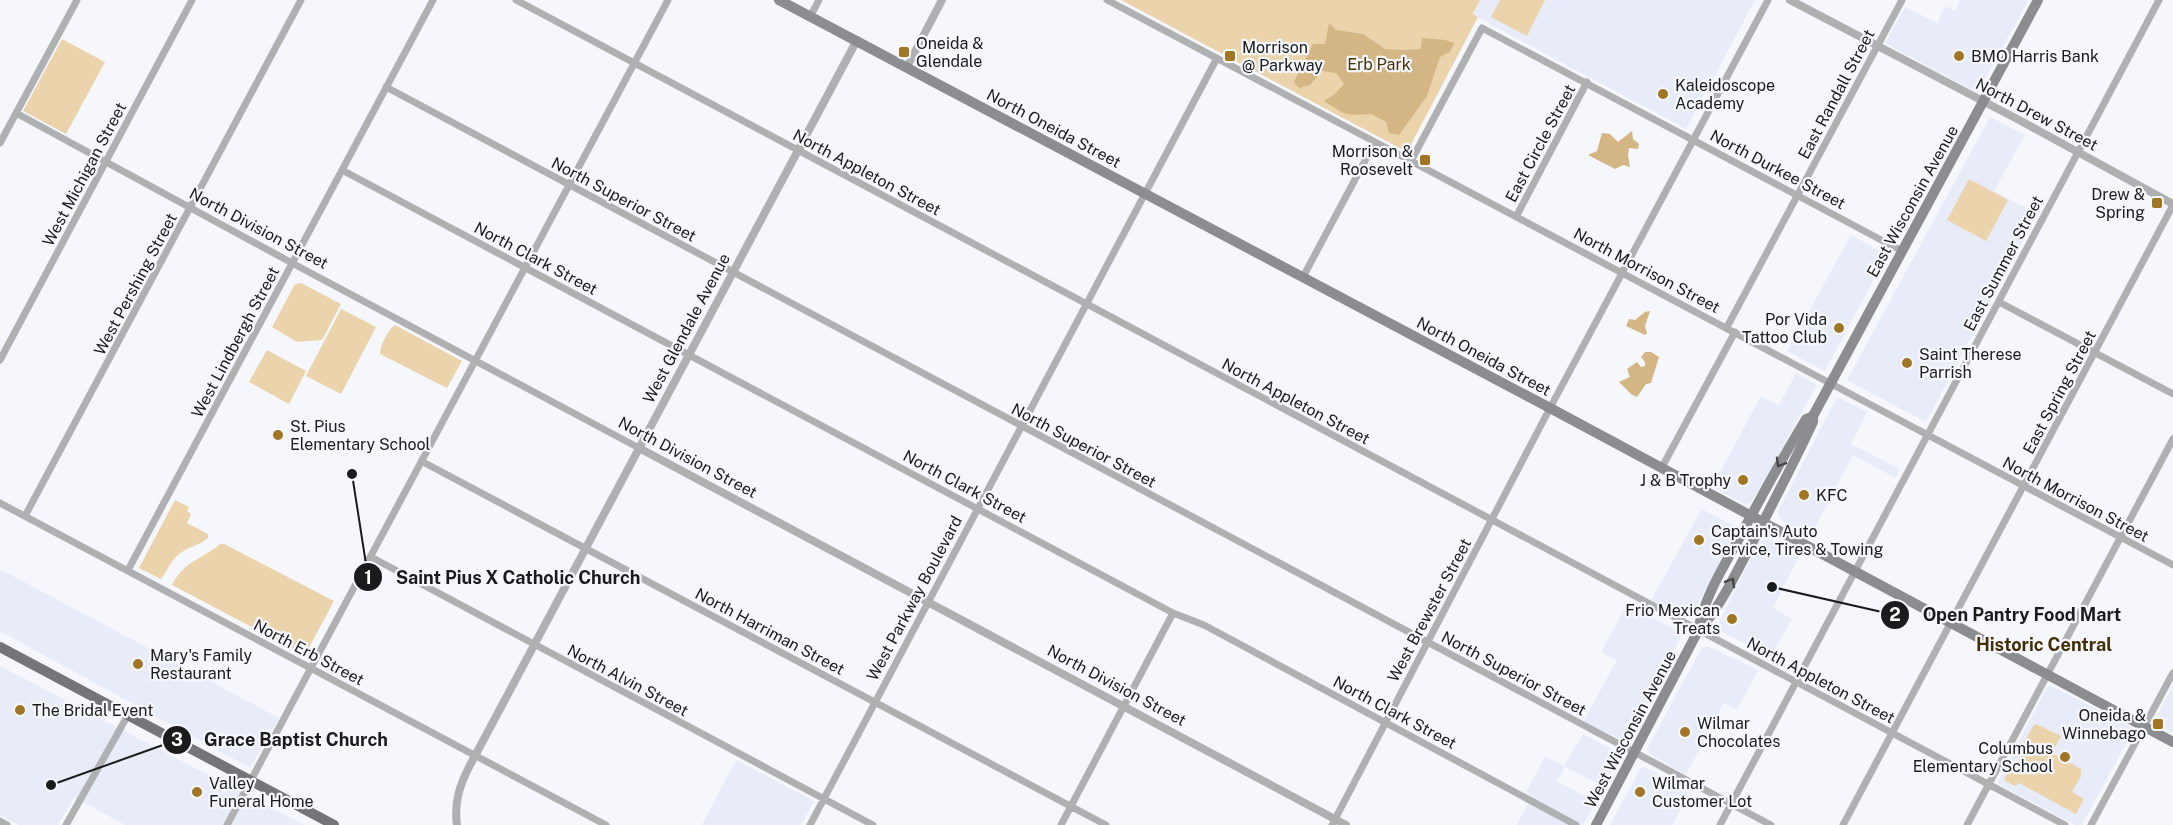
<svg xmlns="http://www.w3.org/2000/svg" width="2173" height="825" font-family="'Public Sans',sans-serif">
	<style>
		.built { fill: #e7ecf8 }
		.green { fill: #ebd3ac }
		.forest { fill: #d4b684 }
		.lines { fill: none; stroke-linecap: round; stroke-linejoin: round }
		.minor { stroke: #afb0b2; stroke-width: 7 }
		.tertiary { stroke: #afb0b2; stroke-width: 8 }
		.secondary { stroke: #8c8d90; stroke-width: 10 }
		.primary { stroke: #737578; stroke-width: 10 }
		.oneway { stroke: #48494a }
		.poi-dot { fill: #a07625; stroke: #f5f7fc; stroke-width: 2 }
		.labels { text-anchor: middle; stroke-width: 4.5; stroke-linejoin: round; paint-order: stroke }
		.poi-label { font-size: 16px; fill: #1a1b1c; stroke: #f5f7fc; text-anchor: start }
		.park-label { font-size: 16px; fill: #483309; stroke: #f5f7fc }
		.street-label { font-size: 16px; fill: #1a1b1c; stroke: #f5f7fc }
		.neighbourhood-label { font-size: 18px; font-weight: bold; fill: #422e06; stroke: #f5f7fc }
		.leader { fill: none; stroke: #1a1b1c; stroke-width: 2 }
		.callout-dot { fill: #1a1b1c; stroke: #f5f7fc; stroke-width: 2 }
		.mark-label { font-size: 18px; text-anchor: middle; font-weight: bold; fill: #fff }
		.callout-label { font-size: 18px; text-anchor: middle; font-weight: bold; fill: #1a1b1c; stroke: #f5f7fc; stroke-width: 4.5; stroke-linejoin: round; paint-order: stroke }
	</style>
	<rect width="100%" height="100%" fill="#f5f7fc"/>
	<path class="built" d="M1480,0H1755L1686,129L1473,15Z
		M1960,0H2028L1978,93L1885,43L1905,7L1937,23L1946,6L1955,11Z
		M1990,117L2025,135L1994,191L2037,214L1926,422L1847,380Z
		M1851,235L1887,255L1825,371L1787,351Z
		M1796,373L1817,385L1751,503L1745,504L1712,487L1761,396L1779,405Z
		M1839,398L1867,412L1851,444L1900,469L1896,478L1853,455L1810,537L1780,519L1778,511L1835,401Z
		M1702,509L1737,528L1693,613L1688,616L1651,600Z
		M1768,538L1800,555L1773,607L1792,619L1770,657L1720,631L1718,624L1759,542Z
		M0,569L279,718L250,768L0,631Z
		M1627,604L1680,632L1681,637L1629,739L1624,741L1583,722L1617,660L1601,652Z
		M1707,646L1758,670L1737,710L1724,703L1686,775L1650,754L1648,747L1701,649Z
		M0,666L304,825H125L74,797L58,825H19L0,815Z
		M2050,685L2131,727L2132,732L2082,825H2075L2000,785L1998,782L2047,687Z
		M2173,685V733L2159,726L2156,718Z
		M1583,734L1617,752L1619,755L1618,759L1603,786L1565,767L1557,781L1595,802L1583,825H1517L1532,796L1526,792L1545,757L1564,766Z
		M736,760L814,801L801,825H702Z
		M1645,767L1691,790L1672,825H1610L1640,769Z"/>
	<path class="green" d="M1121,0H1480L1473,14L1478,17L1407,152Z
		M1500,0H1545L1527,36L1491,17Z
		M62,39L105,62L66,134L23,111Z
		M1969,179L2008,200L1986,241L1947,220Z
		M301,283L341,304L322,340L297,342L272,327L295,284Z
		M341,309L376,327L341,394L306,376Z
		M395,325L462,361L447,388L380,354C380,345 388,330 395,325Z
		M267,350L306,371L289,404L249,382Z
		M175,500L189,507L187,511L191,514L187,523L208,534V538C199,546 187,547 178,555C170,562 167,571 161,579L139,568Z
		M220,544H224L334,601L305,655L172,585C185,560 200,561 220,544Z
		M2036,724L2061,736L2052,753L2081,769V776L2072,792L2084,799L2076,814L2019,783L2015,786L2004,780L2009,769H2015L2025,749L2021,747L2033,726Z"/>
	<path class="forest" d="M1329,23L1336,30L1363,34L1385,49L1403,50L1421,49L1422,38L1445,40L1454,43L1450,52L1440,57L1427,96L1399,135L1389,133L1386,122L1371,114L1353,115L1343,113L1324,101L1335,94L1344,84L1336,73L1322,71L1310,85L1299,88L1294,82L1313,44H1325Z
		M1632,131L1633,139L1639,144L1638,149L1629,148L1628,155L1630,167L1623,165L1615,169L1588,155L1597,151L1602,133L1610,134L1618,142Z
		M1650,311L1645,326L1647,333L1645,335L1626,326L1629,319L1635,320L1645,312Z
		M1645,352H1651L1659,357L1651,383L1646,384L1637,397L1631,394L1619,382L1630,377L1627,369L1637,362L1641,367L1645,366V362L1641,357Z"/>
	<g class="lines">
		<path class="minor" d="M516,0L2065,825
			M1107,0L2173,565
			M810,17L819,0
			M386,87L1771,825
			M16,113L292,263L639,448
			M0,143L77,0
			M1411,161L1482,28L1902,251
			M342,170L1173,613L1204,625L1576,825
			M1516,217L1587,82
			M1303,277L1375,142
			M1999,302L2173,394
			M1727,327L1902,0
			M0,360L192,0
			M423,462L1106,825
			M1661,469L1735,332
			M0,503L606,825
			M25,516L301,0
			M371,557L873,825
			M128,570L433,0
			M0,821L7,825
			M66,825L128,715
			M227,825L668,0
			M810,825L1217,58
			M1061,825L1173,613
			M1332,825L1550,408L1768,0
			M1720,825L2159,0
			M1843,825L2173,205
			M1967,825L2173,439
			M2091,825L2173,673"/>
		<path class="tertiary" d="M1790,0L2021,121L2173,204
			M907,67L942,0
			M639,448L1346,825
			M457,825C454,803 459,787 469,767L857,40"/>
		<path class="secondary" d="M779,0L1550,408L2173,742
			M1698,631C1704,597 1725,564 1741,535C1762,495 1783,457 1806,419L1813,416
			M1596,825L1698,631C1720,608 1734,576 1749,549C1771,507 1793,465 1813,422V416L2038,0"/>
		<path class="primary" d="M0,647L334,825"/>
	</g>
	<defs><path id="oneway-chevron" d="M-2-3.5L2.5 0L-2 3.5" fill="none" stroke-width="1.6" stroke-linecap="round" stroke-linejoin="round" transform="scale(1.5)"/></defs>
	<g class="oneway">
		<use href="#oneway-chevron" transform="translate(1780 463) rotate(120)"/>
		<use href="#oneway-chevron" transform="translate(1731 582) rotate(-60)"/>
	</g>
	<g class="poi-dot">
		<rect x="898" y="46" width="12" height="12" rx="3"/>
		<rect x="1224" y="50" width="12" height="12" rx="3"/>
		<circle cx="1959" cy="56" r="6"/>
		<circle cx="1663" cy="94" r="6"/>
		<rect x="1419" y="154" width="12" height="12" rx="3"/>
		<rect x="2151" y="197" width="12" height="12" rx="3"/>
		<circle cx="1839" cy="328" r="6"/>
		<circle cx="1907" cy="363" r="6"/>
		<circle cx="278" cy="435" r="6"/>
		<circle cx="1743" cy="480" r="6"/>
		<circle cx="1804" cy="495" r="6"/>
		<circle cx="1699" cy="540" r="6"/>
		<circle cx="1732" cy="619" r="6"/>
		<circle cx="138" cy="664" r="6"/>
		<circle cx="20" cy="710" r="6"/>
		<rect x="2152" y="718" width="12" height="12" rx="3"/>
		<circle cx="1685" cy="732" r="6"/>
		<circle cx="2065" cy="757" r="6"/>
		<circle cx="197" cy="792" r="6"/>
		<circle cx="1640" cy="792" r="6"/>
	</g>
	<g class="labels">
		<g class="poi-label">
			<text x="916" y="49">Oneida &amp;<tspan x="916" dy="18">Glendale</tspan></text>
			<text x="1242" y="53">Morrison<tspan x="1242" dy="18">@ Parkway</tspan></text>
			<text x="1971" y="62">BMO Harris Bank</text>
			<text x="1675" y="91">Kaleidoscope<tspan x="1675" dy="18">Academy</tspan></text>
			<text x="1413" y="157" text-anchor="end">Morrison &amp;<tspan x="1413" dy="18">Roosevelt</tspan></text>
			<text x="2145" y="200" text-anchor="end">Drew &amp;<tspan x="2145" dy="18">Spring</tspan></text>
			<text x="1827" y="325" text-anchor="end">Por Vida<tspan x="1827" dy="18">Tattoo Club</tspan></text>
			<text x="1919" y="360">Saint Therese<tspan x="1919" dy="18">Parrish</tspan></text>
			<text x="290" y="432">St. Pius<tspan x="290" dy="18">Elementary School</tspan></text>
			<text x="1731" y="486" text-anchor="end">J &amp; B Trophy</text>
			<text x="1816" y="501">KFC</text>
			<text x="1711" y="537">Captain's Auto<tspan x="1711" dy="18">Service, Tires &amp; Towing</tspan></text>
			<text x="1720" y="616" text-anchor="end">Frio Mexican<tspan x="1720" dy="18">Treats</tspan></text>
			<text x="150" y="661">Mary's Family<tspan x="150" dy="18">Restaurant</tspan></text>
			<text x="32" y="716">The Bridal Event</text>
			<text x="2146" y="721" text-anchor="end">Oneida &amp;<tspan x="2146" dy="18">Winnebago</tspan></text>
			<text x="1697" y="729">Wilmar<tspan x="1697" dy="18">Chocolates</tspan></text>
			<text x="2053" y="754" text-anchor="end">Columbus<tspan x="2053" dy="18">Elementary School</tspan></text>
			<text x="209" y="789">Valley<tspan x="209" dy="18">Funeral Home</tspan></text>
			<text x="1652" y="789">Wilmar<tspan x="1652" dy="18">Customer Lot</tspan></text>
		</g>
		<g class="park-label">
			<text x="1379" y="70">Erb Park</text>
		</g>
		<g class="street-label">
			<text transform="translate(1836 94) rotate(-62)" y="6">East Randall Street</text>
			<text transform="translate(2037 114) rotate(28)" y="6">North Drew Street</text>
			<text transform="translate(1054 128) rotate(28)" y="6">North Oneida Street</text>
			<text transform="translate(1540 143) rotate(-62)" y="6">East Circle Street</text>
			<text transform="translate(1778 169) rotate(28)" y="6">North Durkee Street</text>
			<text transform="translate(867 172) rotate(28)" y="6">North Appleton Street</text>
			<text transform="translate(84 174) rotate(-62)" y="6">West Michigan Street</text>
			<text transform="translate(624 199) rotate(28)" y="6">North Superior Street</text>
			<text transform="translate(1912 201) rotate(-61)" y="6">East Wisconsin Avenue</text>
			<text transform="translate(259 228) rotate(28)" y="6">North Division Street</text>
			<text transform="translate(536 258) rotate(28)" y="6">North Clark Street</text>
			<text transform="translate(2003 263) rotate(-62)" y="6">East Summer Street</text>
			<text transform="translate(1647 270) rotate(28)" y="6">North Morrison Street</text>
			<text transform="translate(135 284) rotate(-62)" y="6">West Pershing Street</text>
			<text transform="translate(686 328) rotate(-62)" y="6">West Glendale Avenue</text>
			<text transform="translate(235 342) rotate(-62)" y="6">West Lindbergh Street</text>
			<text transform="translate(1484 356) rotate(28)" y="6">North Oneida Street</text>
			<text transform="translate(2059 392) rotate(-62)" y="6">East Spring Street</text>
			<text transform="translate(1296 401) rotate(28)" y="6">North Appleton Street</text>
			<text transform="translate(1084 445) rotate(28)" y="6">North Superior Street</text>
			<text transform="translate(688 457) rotate(28)" y="6">North Division Street</text>
			<text transform="translate(965 486) rotate(28)" y="6">North Clark Street</text>
			<text transform="translate(2076 499) rotate(28)" y="6">North Morrison Street</text>
			<text transform="translate(914 598) rotate(-62)" y="6">West Parkway Boulevard</text>
			<text transform="translate(1429 610) rotate(-62)" y="6">West Brewster Street</text>
			<text transform="translate(770 631) rotate(28)" y="6">North Harriman Street</text>
			<text transform="translate(309 652) rotate(28)" y="6">North Erb Street</text>
			<text transform="translate(1514 673) rotate(28)" y="6">North Superior Street</text>
			<text transform="translate(628 680) rotate(28)" y="6">North Alvin Street</text>
			<text transform="translate(1821 680) rotate(28)" y="6">North Appleton Street</text>
			<text transform="translate(1117 685) rotate(28)" y="6">North Division Street</text>
			<text transform="translate(1395 712) rotate(28)" y="6">North Clark Street</text>
			<text transform="translate(1630 729) rotate(-62)" y="6">West Wisconsin Avenue</text>
		</g>
		<g class="neighbourhood-label">
			<text x="2044" y="651">Historic Central</text>
		</g>
	</g>
	<path class="leader" d="M352 474L368 577M1772 587L1895 615M51 785L177 740"/>
	<g class="callout-dot">
		<circle cx="352" cy="474" r="6"/>
		<circle cx="1772" cy="587" r="6"/>
		<circle cx="51" cy="785" r="6"/>
		<circle cx="368" cy="577" r="15"/>
		<circle cx="1895" cy="615" r="15"/>
		<circle cx="177" cy="740" r="15"/>
	</g>
	<g class="mark-label">
		<text x="368" y="584">1</text>
		<text x="1895" y="621">2</text>
		<text x="177" y="746">3</text>
	</g>
	<g class="callout-label">
		<text x="518" y="584">Saint Pius X Catholic Church</text>
		<text x="2022" y="621">Open Pantry Food Mart</text>
		<text x="296" y="746">Grace Baptist Church</text>
	</g>
</svg>
